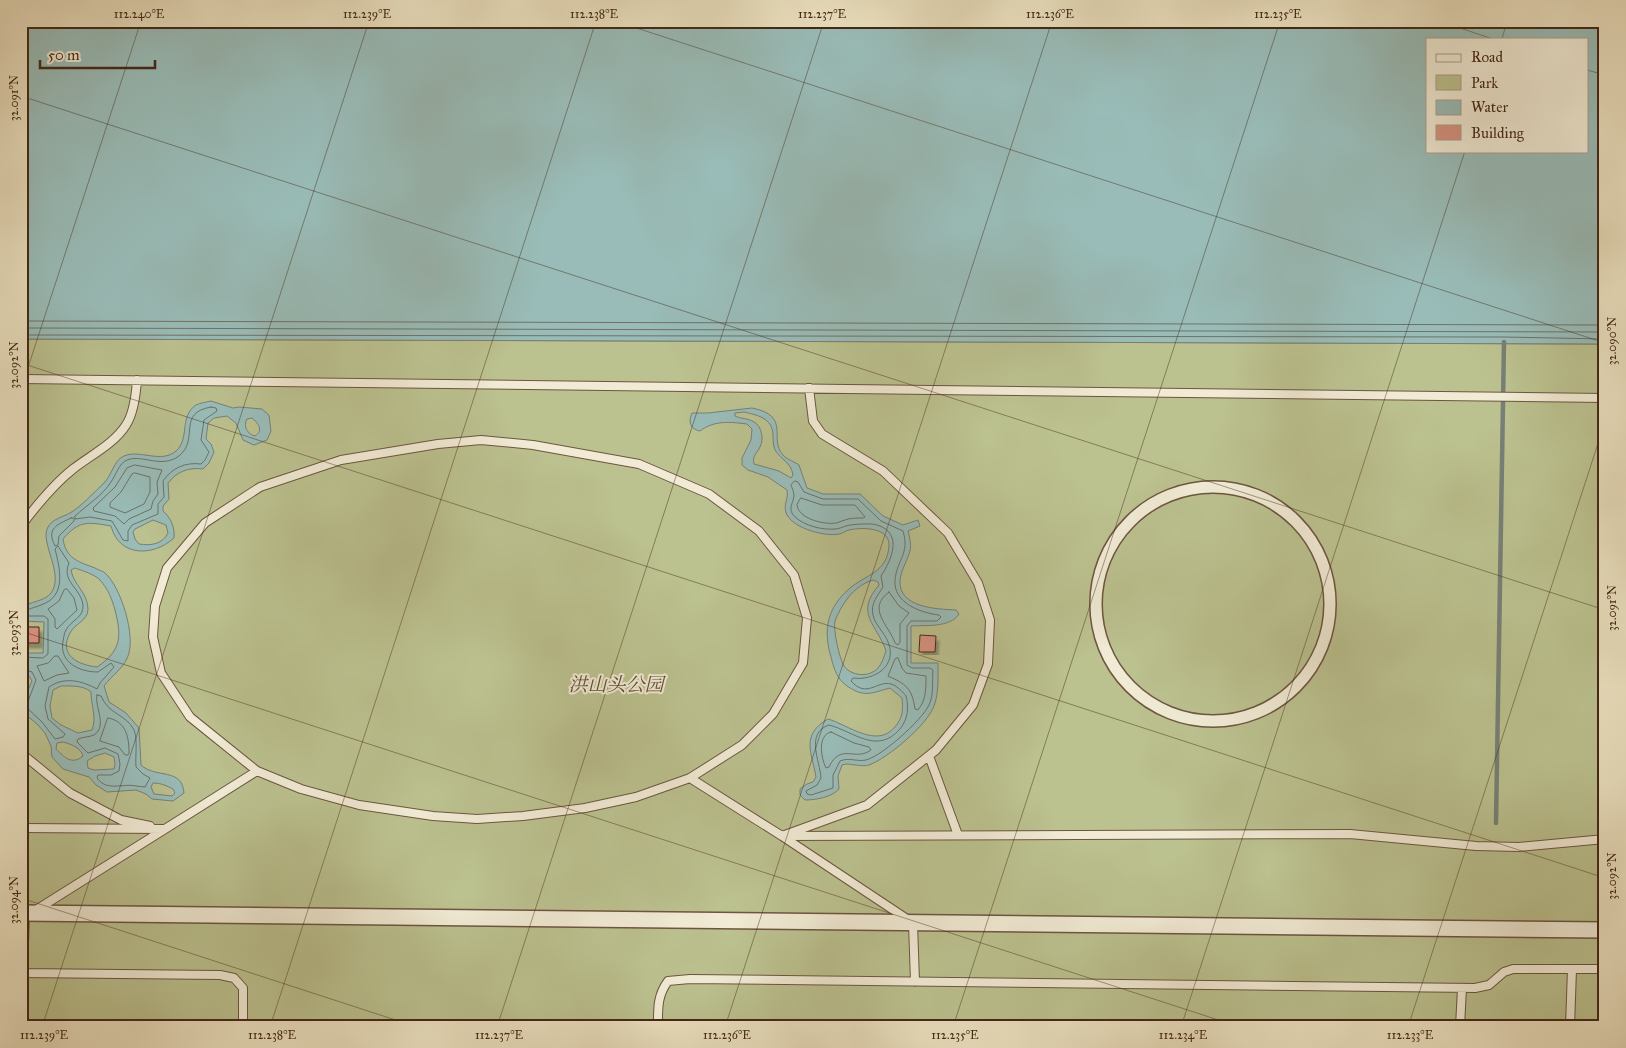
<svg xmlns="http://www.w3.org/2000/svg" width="1626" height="1048" font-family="'IM FELL Great Primer','Noto Serif SC',serif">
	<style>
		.green { fill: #bbc18f; stroke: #7f7452 }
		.water { fill: #99bcb8; stroke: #778077; fill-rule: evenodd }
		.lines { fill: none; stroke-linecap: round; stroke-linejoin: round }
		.shore { stroke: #6e7267; stroke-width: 1 }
		.stream { stroke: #778077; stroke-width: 4.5 }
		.building { fill: #d99282; stroke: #432716; filter: url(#shadow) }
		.service-casing { stroke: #6d5540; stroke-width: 10 }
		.pedestrian-casing { stroke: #6d5540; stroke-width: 14 }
		.minor-casing { stroke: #6d5540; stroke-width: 18 }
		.service { stroke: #f1ebd5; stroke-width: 8 }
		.pedestrian { stroke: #f1ebd5; stroke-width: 11 }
		.minor { stroke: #f1ebd5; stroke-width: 15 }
		.ticks { fill: none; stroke: #432716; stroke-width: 1; stroke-opacity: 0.45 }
		.labels { text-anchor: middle; stroke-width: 4; stroke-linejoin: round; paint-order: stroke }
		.park-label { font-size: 19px; font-style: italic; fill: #614e34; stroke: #f1ebd5 }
		.neatline { fill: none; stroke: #432716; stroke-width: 2 }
		.ticks-label { font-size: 12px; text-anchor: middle; fill: #432716 }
	</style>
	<defs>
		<filter id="shadow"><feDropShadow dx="3" dy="5" stdDeviation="1" flood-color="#0004"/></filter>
	</defs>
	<rect width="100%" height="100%" fill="#eae0bf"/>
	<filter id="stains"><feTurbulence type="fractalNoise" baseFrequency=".004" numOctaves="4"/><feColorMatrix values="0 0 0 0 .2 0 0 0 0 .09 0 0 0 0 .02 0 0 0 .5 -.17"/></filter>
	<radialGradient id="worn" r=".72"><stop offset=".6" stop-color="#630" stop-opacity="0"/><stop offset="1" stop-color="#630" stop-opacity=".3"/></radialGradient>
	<path class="green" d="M21,339L1605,344V1027H21Z"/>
	<path class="water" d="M21,21H1605V344L21,339ZM1427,39H1587V151H1427Z
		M211,401L233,408L239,407L262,409L269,415L271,431L267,440L254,445L243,440L236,423L227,416L214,418L208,423L206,439L211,444L214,452L209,463L203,469C187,467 177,472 168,483L169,499L163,506V511C171,518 175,527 174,538C153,557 119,557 111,526C88,522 79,520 63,539C66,559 79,562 95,568C98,570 103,571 105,573C121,587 136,636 128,656C124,668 111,676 104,686L109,702L126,713L139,728L141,765C156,779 182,767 184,793L173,801L152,799L146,794L136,790L107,792L96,785L89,777L63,769L52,757L51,746L45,733L38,725L22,711L23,701L32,681L29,676L21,673V653H43L44,622L21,621V608C30,601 44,602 51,593C65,574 39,542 48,527C52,519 63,517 70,513C82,506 94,492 104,483C112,475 114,460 124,456C140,449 161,464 176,451C190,439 179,416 196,405C200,403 207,402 211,401ZM252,418C258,423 264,430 255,436C247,434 243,426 247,419ZM153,520L166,525L168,533C163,544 151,546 139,544L135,539L133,532L135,529ZM75,568C83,571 94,574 100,580C108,589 112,599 115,610C122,637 121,651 97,667C78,665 58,655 70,633C75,623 88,621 88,609C88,593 73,584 71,570ZM61,686C71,686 83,685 91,692C91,706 97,717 92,730L78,733L61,725L52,718L50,706L53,690ZM63,742C71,744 81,748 83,756C72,765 65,758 56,749L57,743ZM105,753L114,757L115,764L114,769L94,770L88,768L87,761L95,756ZM153,783C161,783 167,786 173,789L175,793L172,796L154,794L151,787Z
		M752,408C792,416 768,439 783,455C786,459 795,462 799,465L807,488L823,494H860L883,516L903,525L918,520L920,526L908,531C910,539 912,547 909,554C906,563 901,571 900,580C898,608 937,609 956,610L959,614C950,628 925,625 911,626V663H938C938,677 939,693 934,706C927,725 888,758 869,765C863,767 852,764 846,764L842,765L838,776L839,789C832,797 816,800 805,800L800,795V789L807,784L813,782L816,777C812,753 800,735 828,719C848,725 876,748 894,728C903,718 903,711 902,698L890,688C871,693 865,698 847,686C837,679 834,669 831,657C823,630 827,608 849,589C866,574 887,573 889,546C890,527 862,527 849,530C845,531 842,534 839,534C824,537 794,528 787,515C782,506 789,499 787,490L768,477L748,470L742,465V458L751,440L752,429L747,424C731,422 714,420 700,431C690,429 688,422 692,413H708ZM744,412C757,415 772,418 773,434C773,439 773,445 775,450C781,460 791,462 793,475L791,478L779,471L754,464C752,456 757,453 760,447C764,440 762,426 754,422C748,418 741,419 735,416V413ZM873,580L878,582L879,585C854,614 877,624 886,651C884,656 882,664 878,668C869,678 851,676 844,666C839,657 833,630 835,621C836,617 839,613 840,610C848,596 857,585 873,580Z"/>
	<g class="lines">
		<path class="shore" d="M21,321L1605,325
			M21,328L1605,332
			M21,335L1504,337L1605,339
			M211,407L216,408L217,411L204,420L201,440L209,452L205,460L201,464C185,462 172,468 163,481L164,497L158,504V514L132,525L128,531V541L123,540L112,521L90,517L75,519V516C87,505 103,495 111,482C116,475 119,463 127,460C143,454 161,469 179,456C200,439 176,413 211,407Z
			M135,465L162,470L157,482L158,494L153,501L151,509L129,519L124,524L115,516L94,511L93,508L115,487L127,468Z
			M135,473L150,477V492L144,504L125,513L110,507V503L121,492L132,474Z
			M795,481L798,482L804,492L823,499H858L881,521L903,531C910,554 897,559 895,580C893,603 921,613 939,615L941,617L937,621H911L907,626V665L912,668H930L933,670C932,681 934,695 929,705C922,720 882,756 866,760C857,762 849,757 840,761L833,775V788L811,795L807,794L806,791L817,785L821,778C820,761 805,733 829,725C855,732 877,755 900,729C908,719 909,708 906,696C903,692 896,685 891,684C877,680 867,699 851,681L853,678C874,681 898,666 888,642C885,633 875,625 873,615C870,604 878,595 883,587L881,576C891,561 904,533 877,525C872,523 852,524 846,526C842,527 839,529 835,529C822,530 805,526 795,517C787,509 793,504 794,496C794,492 792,488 791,485Z
			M801,498L822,505H855L865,517L863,518C858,518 853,518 848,519C844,520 840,522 836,523C825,525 798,519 797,505Z
			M71,518H74V521L59,536L58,545L55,546C46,528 57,525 71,518Z
			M67,589L74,598L77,610L57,629L55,627V619L48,609L59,601L64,590Z
			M889,592L899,606L909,613L900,624V642L898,645L895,643C889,625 866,609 889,592Z
			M55,656H58L69,673L57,675L44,681L37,666L48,663Z
			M21,657L43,658L48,654V619L44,616H25L23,613C29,608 34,608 41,605C67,596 60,569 55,549L58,546L69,563C61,582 81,588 83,605C84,618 71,620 66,630C64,633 64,637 63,641C59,663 80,672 98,672L111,663L114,667L100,683L97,689C82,681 65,676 49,687L45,706L48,719L65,734L63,737L55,739L42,722L26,707L36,680L32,672L21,668
			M898,658L902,668L906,673L926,676C926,689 926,700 918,710L915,709C912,688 906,684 888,676L895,659Z
			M97,695L101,696C109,715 126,714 134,730C138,740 135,756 136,767L143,774L150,778L145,787C142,787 139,786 136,786C122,783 107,792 97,778L98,775H111L119,771L120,764L118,754L105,748L88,753L77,742L78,739C82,737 90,737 94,735C108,726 94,706 97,695Z
			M108,718C126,721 129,737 129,753L128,755H125L119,747L100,741Z
			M831,732L854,743L869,747L871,750C855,762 841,742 829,767L826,768C821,758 817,735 831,732Z"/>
		<path class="stream" d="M1496,823L1504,342"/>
	</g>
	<path class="building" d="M23,627H39V643H23Z
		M920,635L936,636L935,652H919Z"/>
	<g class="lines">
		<defs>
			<path id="service" d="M21,379L1605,398
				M21,526C36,506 54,484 73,469C91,455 114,444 126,425C134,413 136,394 137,380
				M21,753L70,793L121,820L150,826
				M929,756L958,835
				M690,778L742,745L773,714L803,663L807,618L794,575L759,531L709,494L639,464L533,445L481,440L438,444L341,460L260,487L205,523L167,568L155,606L153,637L161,673L190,717L257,771L301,789L359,805L433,816L477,819L523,816L585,808L636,797L690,778L782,836L867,805L936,750L973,705L988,664L990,620L978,583L948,533L883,471L822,434L813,421L809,388
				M21,779L25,757
				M21,828L165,829L36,910
				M162,829H165L257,771
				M21,973L220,975L234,978L243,988V1027
				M23,973L25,913
				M915,982L913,923L782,836L1350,834L1476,846L1519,847L1605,839
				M658,1027C658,1009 657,996 668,981L690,979L1475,988L1489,985L1504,972L1513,969H1605
				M1460,1027L1462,988
				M1570,1027L1572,969"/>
			<path id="pedestrian" d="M1096 604a117 117 0 1 1 234 0a117 117 0 1 1-234 0Z"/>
			<path id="minor" d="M21,913L1605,930"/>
		</defs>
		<use href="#service" class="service-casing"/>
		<use href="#pedestrian" class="pedestrian-casing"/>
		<use href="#minor" class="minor-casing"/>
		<use href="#service" class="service"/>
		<use href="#pedestrian" class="pedestrian"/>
		<use href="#minor" class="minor"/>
	</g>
	<path class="ticks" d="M615,21L1605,343M1439,21L1493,39M1502,39L1507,21M1587,70L1605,75M21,96L1605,610M21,363L1605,878M21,389L141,21M21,631L1240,1027M21,898L417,1027M42,1027L369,21M270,1027L596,21M497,1027L824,21M725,1027L1052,21M953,1027L1280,21M1181,1027L1465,151M1408,1027L1605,422"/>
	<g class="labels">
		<g class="park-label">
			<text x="616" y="691">洪山头公园</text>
		</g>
	</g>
	<rect width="1626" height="1048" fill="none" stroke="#eae0bf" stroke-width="55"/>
	<rect x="1426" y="38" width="162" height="115" fill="#f1ebd5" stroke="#ab9d89"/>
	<rect x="1436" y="54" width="25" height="8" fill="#f1ebd5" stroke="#ab9d89"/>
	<text x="1471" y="62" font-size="15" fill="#432716">Road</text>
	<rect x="1436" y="75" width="25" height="15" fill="#bbc18f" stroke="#ab9d89"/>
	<text x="1471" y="88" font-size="15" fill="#432716">Park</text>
	<rect x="1436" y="100" width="25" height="15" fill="#99bcb8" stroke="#ab9d89"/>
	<text x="1471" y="112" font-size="15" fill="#432716">Water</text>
	<rect x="1436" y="125" width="25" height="15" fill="#d99282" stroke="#ab9d89"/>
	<text x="1471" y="138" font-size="15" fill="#432716">Building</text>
	<path d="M40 60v8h115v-8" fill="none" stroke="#432716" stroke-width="2.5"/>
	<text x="48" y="60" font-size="15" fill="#432716" stroke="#f1ebd5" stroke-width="4" paint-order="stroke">50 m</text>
	<rect x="28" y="28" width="1570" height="992" class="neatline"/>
	<g class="ticks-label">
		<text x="139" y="18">112.240°E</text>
		<text x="367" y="18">112.239°E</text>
		<text x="594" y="18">112.238°E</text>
		<text x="822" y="18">112.237°E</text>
		<text x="1050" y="18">112.236°E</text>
		<text x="1278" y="18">112.235°E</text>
		<text transform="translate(14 98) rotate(-90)" y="4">32.091°N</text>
		<text transform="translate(1612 341) rotate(-90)" y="4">32.090°N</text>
		<text transform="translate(14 365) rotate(-90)" y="4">32.092°N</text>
		<text transform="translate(1612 608) rotate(-90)" y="4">32.091°N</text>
		<text transform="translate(14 633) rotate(-90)" y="4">32.093°N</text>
		<text transform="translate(1612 876) rotate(-90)" y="4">32.092°N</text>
		<text transform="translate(14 900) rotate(-90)" y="4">32.094°N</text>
		<text x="44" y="1039">112.239°E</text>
		<text x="272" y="1039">112.238°E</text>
		<text x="499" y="1039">112.237°E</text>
		<text x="727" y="1039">112.236°E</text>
		<text x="955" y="1039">112.235°E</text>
		<text x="1183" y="1039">112.234°E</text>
		<text x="1410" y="1039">112.233°E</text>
	</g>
	<rect width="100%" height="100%" filter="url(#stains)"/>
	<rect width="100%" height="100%" fill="url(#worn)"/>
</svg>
